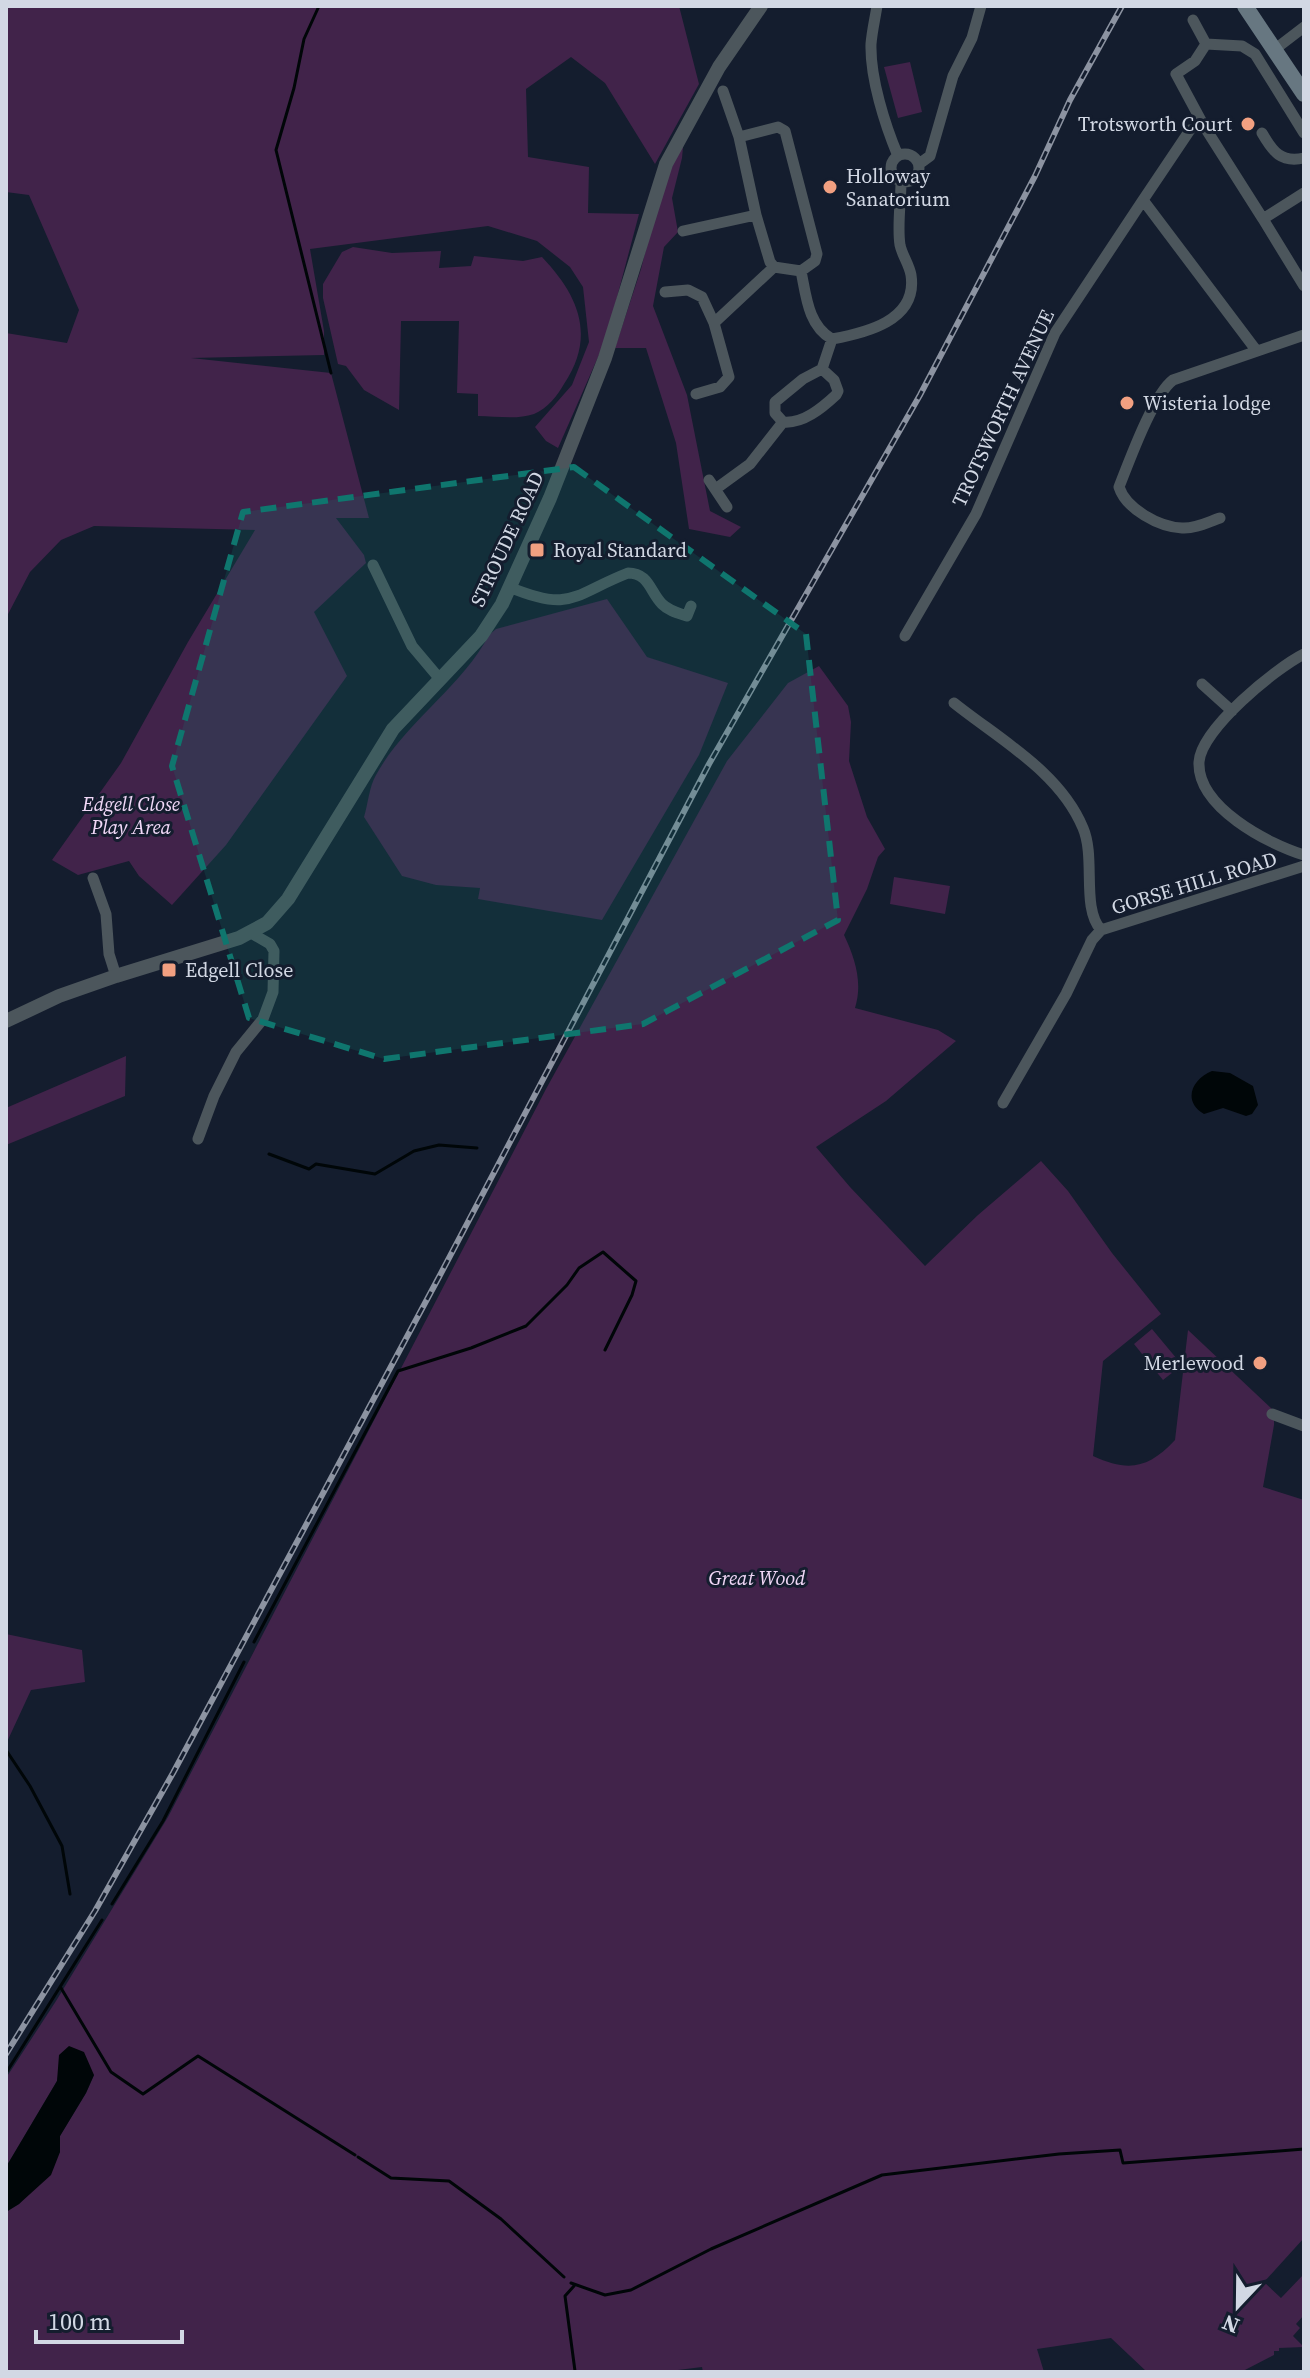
<svg xmlns="http://www.w3.org/2000/svg" width="1310" height="2378" font-family="'Source Serif 4',serif">
	<style>
		.green { fill: #41234a }
		.water { fill: #000608 }
		.lines { fill: none; stroke-linecap: round; stroke-linejoin: round }
		.stream { stroke: #000608; stroke-width: 3 }
		.minor { stroke: #4c565c; stroke-width: 11 }
		.tertiary { stroke: #4c565c; stroke-width: 14 }
		.secondary { stroke: #677781; stroke-width: 16 }
		.rail-casing { stroke: #8c93a1; stroke-width: 6 }
		.rail { stroke: #141d2e; stroke-width: 3; stroke-dasharray: 9; stroke-linecap: butt }
		.marked { fill: #0f766e; fill-opacity: 0.2; stroke: #0f766e; stroke-width: 6; stroke-dasharray: 16 10; stroke-linejoin: round }
		.poi-dot { fill: #f2a081; stroke: #141d2e; stroke-width: 3 }
		.labels { text-anchor: middle; stroke-width: 6; stroke-linejoin: round; paint-order: stroke }
		.poi-label { font-size: 20px; fill: #d2d8e4; stroke: #141d2e; text-anchor: start }
		.street-label { font-size: 20px; fill: #d2d8e4; stroke: #141d2e }
		.park-label { font-size: 20px; font-style: italic; fill: #f1d8f7; stroke: #141d2e }
	</style>
	<rect width="100%" height="100%" fill="#141d2e"/>
	<path class="green" d="M6,6H679L699,84L655,164L605,83L571,57L526,89L528,157L589,167L588,213L639,214L606,339L558,448L546,441L535,427L572,385L589,342L583,287L570,267L537,241L488,226L310,249L324,331V355L191,358L331,373L369,518H336L364,555L366,563L314,612L347,676L226,845L172,905L139,876L129,861L78,875L52,860L121,763L188,642L255,530L94,526L61,540L30,572L6,618V333L67,343L79,310L29,195L6,192Z
		M910,62L922,112L898,118L884,67Z
		M684,137L682,158L672,198L678,232L664,247L653,306L687,395L710,511L741,527L730,537L689,529L676,443L646,348H615L641,269L661,189Z
		M353,247L392,253L441,251L439,268L471,266L474,256L523,261L542,257C579,296 596,336 564,384C557,396 548,408 534,414C517,420 496,416 478,416V394L457,393L459,321H401L399,410L364,390L346,366L338,364L323,298V284L342,252Z
		M607,599L647,657L728,683L699,755L602,920L478,899L480,888L436,885L402,876L364,817C368,804 369,787 376,775C405,722 461,688 489,635L496,629Z
		M819,666L848,706L851,722L849,761L867,817L885,849L878,857L867,889L844,935C855,958 863,983 855,1008L938,1030L956,1041L886,1101L816,1147L850,1187L925,1266L978,1215L1041,1161L1068,1191L1112,1253L1161,1314L1103,1361L1093,1456C1128,1472 1148,1469 1175,1440L1188,1330L1274,1411V1425L1263,1487L1304,1500V2238L1264,2282L1281,2298L1304,2274V2315L1296,2324L1300,2328L1293,2336L1304,2347L1279,2348V2351H1274V2355L1241,2372H1147L1111,2338L1037,2349L1044,2372H703L702,2367L662,2372H6V2212L19,2204L31,2191L60,2152V2136L86,2093L94,2075L60,2068L57,2081L6,2167V2078L56,2001L168,1817L546,1089L727,761L788,683Z
		M894,877L950,886L945,914L890,904Z
		M126,1056L125,1096L6,1145V1108Z
		M1152,1329L1182,1365L1163,1380L1134,1344Z
		M6,1634L82,1650L85,1682L31,1690L6,1744Z"/>
	<path class="water" d="M1212,1071L1230,1073L1253,1086L1258,1105L1252,1114L1246,1116L1223,1108L1204,1114C1182,1101 1192,1079 1212,1071Z
		M69,2046L84,2052L94,2075L86,2093L60,2136V2152L51,2175L19,2204L6,2212V2167L57,2081L59,2055Z"/>
	<g class="lines">
		<path class="stream" d="M319,6L304,39L294,88L276,150L331,373
			M269,1154L309,1169L316,1164L375,1174L414,1151L439,1145L477,1148
			M254,1642L398,1371L471,1348L526,1326L567,1285L579,1268L603,1252L636,1281L632,1295L605,1350
			M6,1750L30,1786L62,1846L70,1894
			M112,1904L163,1821L244,1662
			M61,1988L111,2072L143,2094L198,2056L355,2155
			M6,2073L102,1920
			M358,2157L391,2178L449,2181L501,2219L564,2277
			M571,2283L605,2295L631,2290L711,2249L882,2175L1059,2154L1120,2150L1123,2163L1304,2149
			M574,2286L565,2296L575,2371"/>
		<path class="minor" d="M877,6C875,19 872,31 871,44C870,78 885,125 898,156
			M1193,20L1206,44
			M1274,50L1304,27
			M723,91L739,137L756,215L770,262L774,267L801,271L815,261L817,254L785,131L778,127L739,137
			M1262,133C1273,152 1281,163 1304,158
			M1304,133L1255,54L1242,46L1206,44L1195,61L1176,74L1204,126L1263,219L1304,193
			M891 168a14 14 0 1 1 28 0a14 14 0 1 1-28 0Z
			M919,164L930,156L953,76L972,38L981,6
			M1143,200L1190,130
			M1263,219L1304,286
			M683,231L756,215
			M801,271C806,295 808,326 832,339C865,333 918,321 911,275C909,264 902,255 900,245C897,226 901,201 901,182
			M665,292L688,290L702,297L714,323L729,377L720,387L696,394
			M714,323L774,267
			M783,422L775,413V402L803,379L822,369
			M709,480L727,507
			M717,488L750,464L783,422C803,424 822,408 836,395L838,391L834,380L822,369L832,339
			M1220,518C1208,522 1195,529 1182,528C1159,527 1126,509 1119,487C1129,462 1153,395 1173,380L1304,335
			M373,565L412,646L439,678
			M509,587C572,613 572,595 628,573C649,573 650,592 662,604C669,611 678,613 687,616L691,606
			M905,636L976,514L1055,333L1143,200L1256,350
			M1304,654C1276,668 1201,729 1199,762C1197,807 1268,844 1304,855
			M1202,684L1232,711
			M954,703C999,739 1060,772 1083,828C1096,858 1081,908 1101,930
			M93,878L106,914L109,954L116,976
			M1003,1103L1066,994L1092,940L1101,930L1304,866
			M198,1139L214,1096L236,1052L263,1019L273,992L274,951L270,944L251,933
			M1272,1414L1304,1426"/>
		<path class="tertiary" d="M6,1021L59,996L116,976L239,938L267,923L288,899L393,729L481,636L502,604L550,498L605,358L666,164L719,67L761,6"/>
		<path class="secondary" d="M1245,6L1304,94"/>
		<defs>
			<path id="rail" d="M6,2054L95,1911L173,1773L439,1277L709,764L920,395L1035,176L1070,100L1122,6"/>
		</defs>
		<use href="#rail" class="rail-casing"/>
		<use href="#rail" class="rail"/>
	</g>
	<path class="marked" d="M574,467L806,634L838,920L643,1024L384,1059L249,1018L172,766L243,512Z"/>
	<g class="poi-dot">
		<circle cx="1248" cy="124" r="8"/>
		<circle cx="830" cy="187" r="8"/>
		<circle cx="1127" cy="403" r="8"/>
		<rect x="529" y="542" width="16" height="16" rx="4"/>
		<rect x="161" y="962" width="16" height="16" rx="4"/>
		<circle cx="1260" cy="1363" r="8"/>
	</g>
	<g class="labels">
		<g class="poi-label">
			<text x="1232" y="131" text-anchor="end">Trotsworth Court</text>
			<text x="846" y="183">Holloway<tspan x="846" dy="23">Sanatorium</tspan></text>
			<text x="1143" y="410">Wisteria lodge</text>
			<text x="553" y="557">Royal Standard</text>
			<text x="185" y="977">Edgell Close</text>
			<text x="1244" y="1370" text-anchor="end">Merlewood</text>
		</g>
		<g class="street-label">
			<text transform="translate(1003 408) rotate(-65)" y="7">TROTSWORTH AVENUE</text>
			<text transform="translate(507 539) rotate(-65)" y="7">STROUDE ROAD</text>
			<text transform="translate(1194 883) rotate(-17)" y="7">GORSE HILL ROAD</text>
		</g>
		<g class="park-label">
			<text x="131" y="811">Edgell Close<tspan x="131" dy="23">Play Area</tspan></text>
			<text x="757" y="1585">Great Wood</text>
		</g>
	</g>
	<rect width="1310" height="2378" fill="none" stroke="#d2d8e4" stroke-width="16"/>
	<g transform="translate(1238 2306) rotate(202)" stroke="#141d2e" stroke-width="6" paint-order="stroke">
	<path d="M0-6L14 30L0 20L-14 30Z" fill="#d2d8e4"/>
	<text y="-12" font-size="22" font-weight="bold" text-anchor="middle" fill="#d2d8e4">N</text>
	</g>
	<path d="M36 2330v12h146v-12" fill="none" stroke="#d2d8e4" stroke-width="4"/>
	<text x="48" y="2330" font-size="24" fill="#d2d8e4" stroke="#141d2e" stroke-width="6" paint-order="stroke">100 m</text>
</svg>
